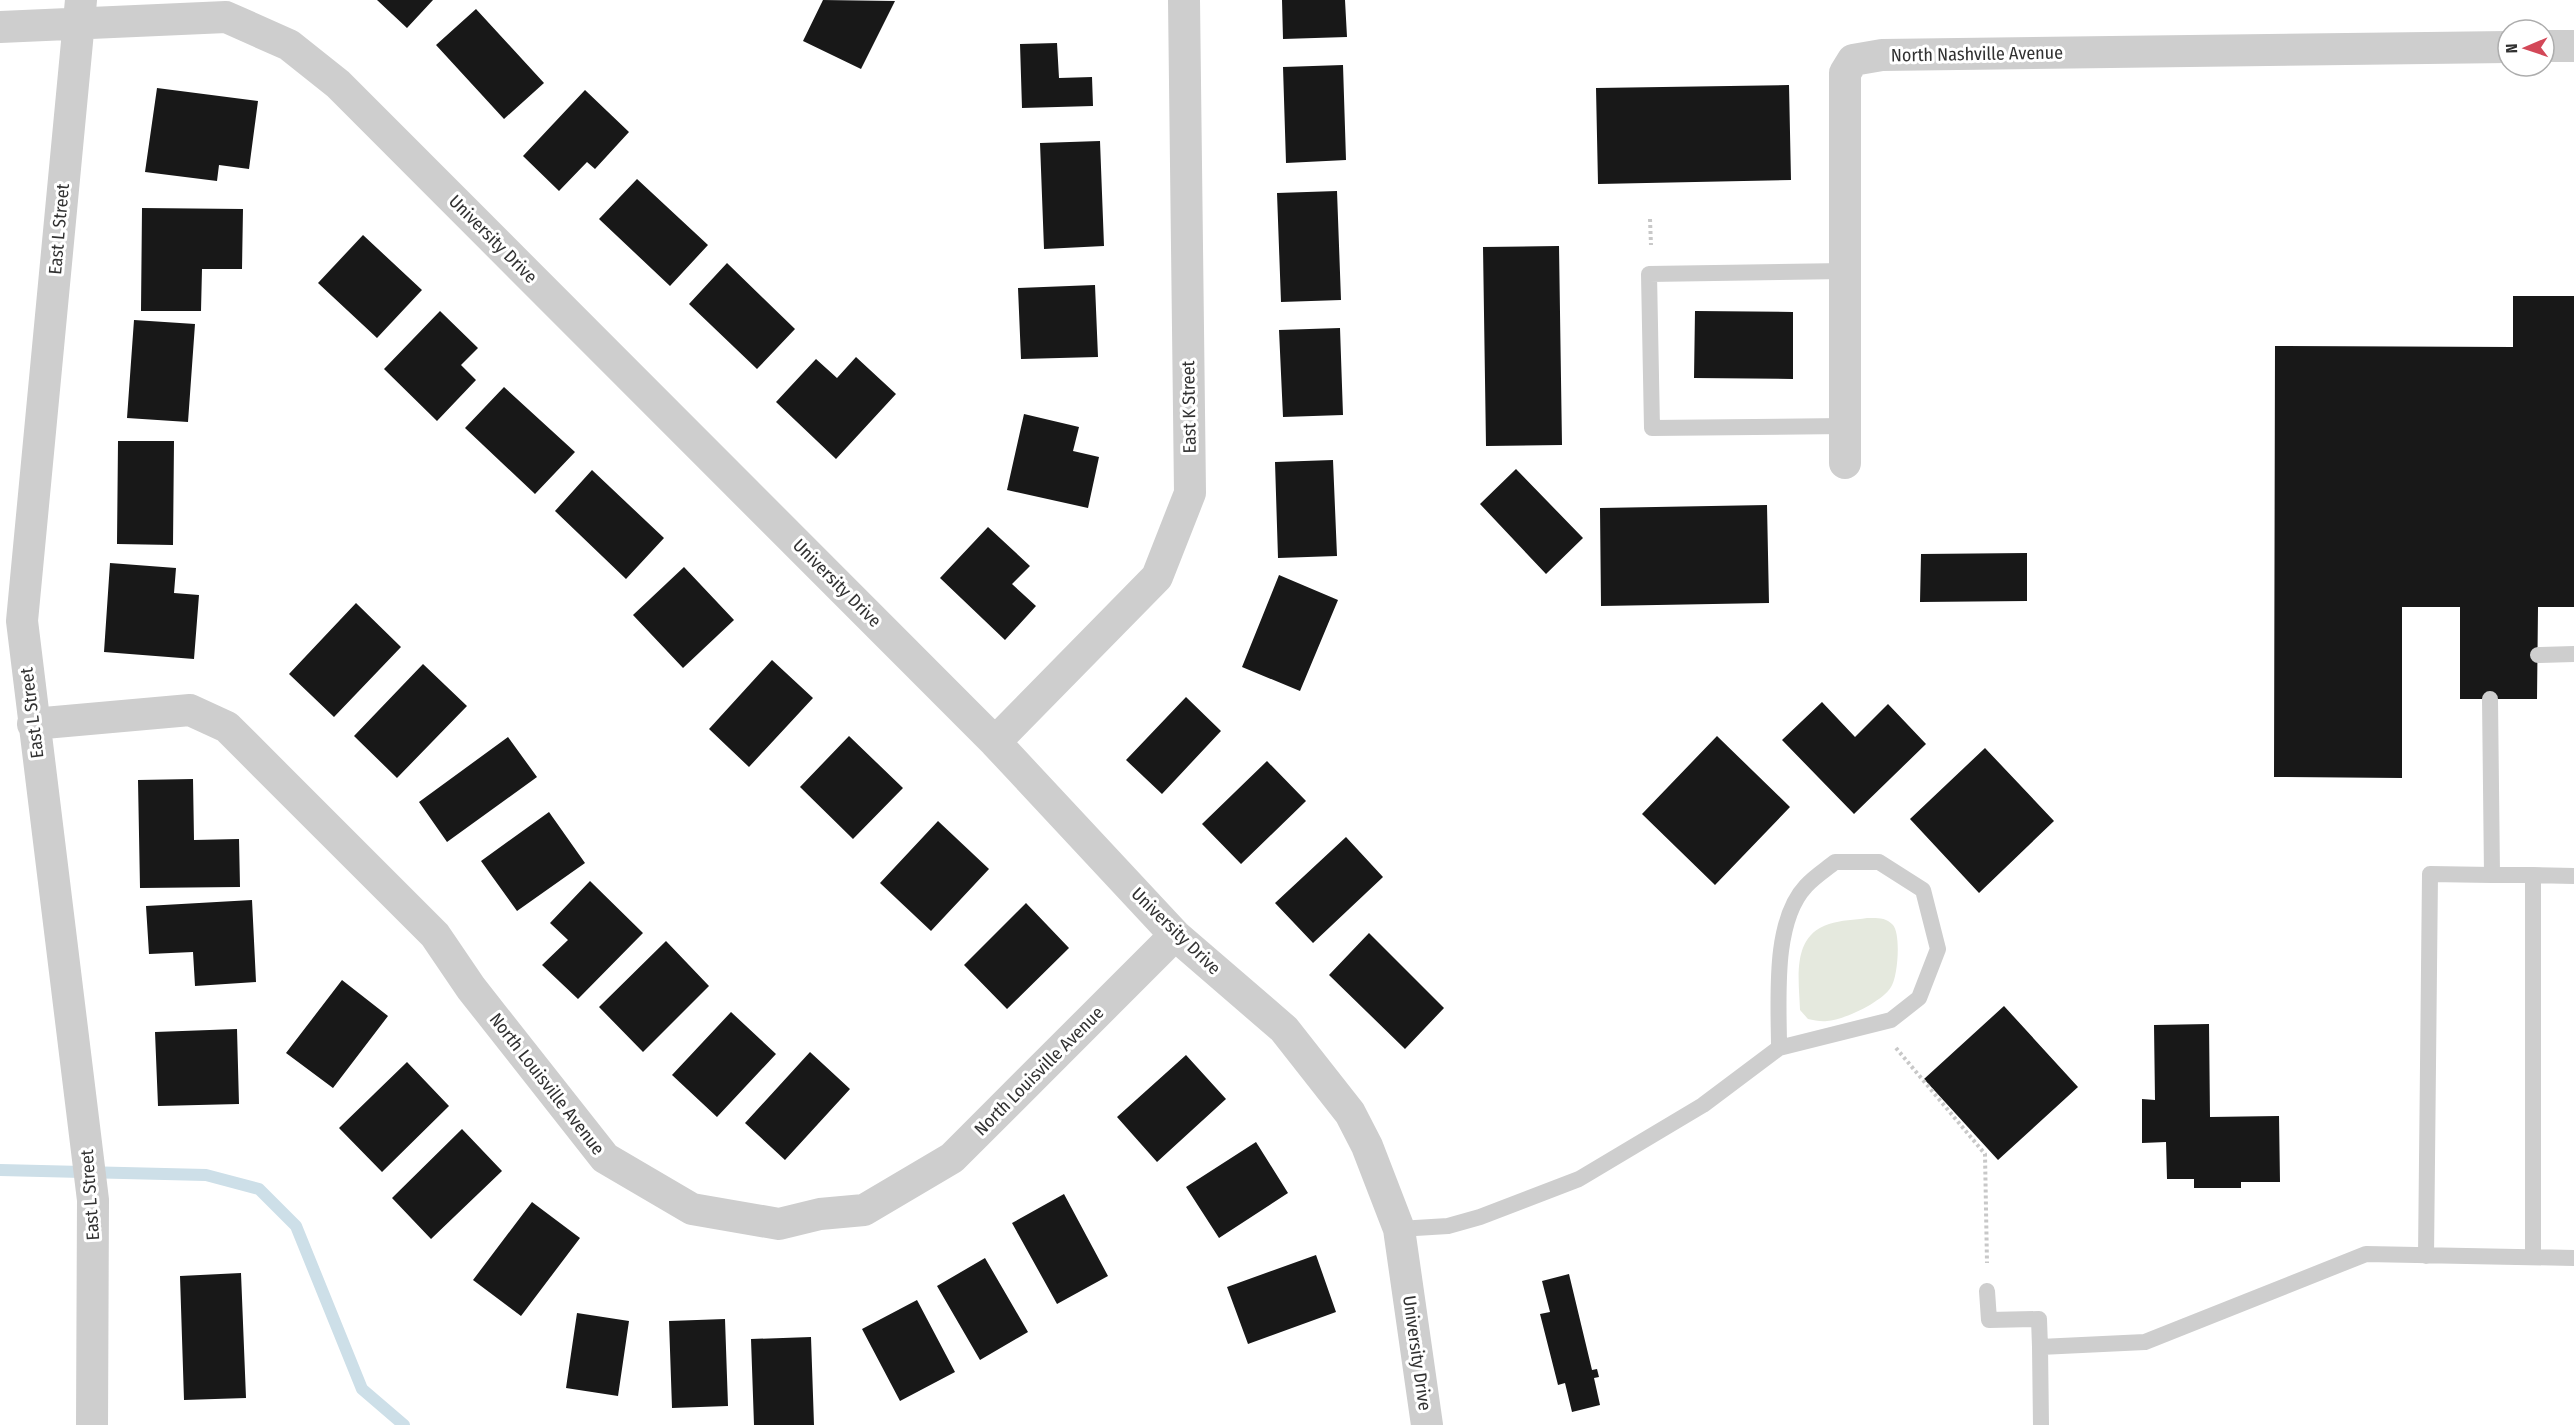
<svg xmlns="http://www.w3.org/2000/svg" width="2574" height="1425" font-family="'Fira Sans Condensed',sans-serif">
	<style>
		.green { fill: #e5e9de }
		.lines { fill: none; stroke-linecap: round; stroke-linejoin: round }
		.stream { stroke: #cddfe8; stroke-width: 12 }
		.building { fill: #181818 }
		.path { stroke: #c8c8c8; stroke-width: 4; stroke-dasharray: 3 3; stroke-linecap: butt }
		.lane { stroke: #cecece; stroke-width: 16 }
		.street { stroke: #cecece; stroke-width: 32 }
		.labels { text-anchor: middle; stroke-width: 6; stroke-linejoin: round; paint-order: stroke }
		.street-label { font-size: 18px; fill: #313131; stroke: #fff }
	</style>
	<rect width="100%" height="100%" fill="#fff"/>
	<path class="green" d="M1867,918C1876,918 1886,917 1893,925C1901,934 1898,977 1891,987C1882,1002 1844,1020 1827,1021C1821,1022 1814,1020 1808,1019L1800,1010C1799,979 1791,936 1829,924C1841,920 1855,920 1867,918Z"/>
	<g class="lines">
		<path class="stream" d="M0,1170L206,1175L259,1189L296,1226L362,1389L404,1425"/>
	</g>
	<path class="building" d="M377,0H433L407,28Z
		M823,0L895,1L861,69L803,41Z
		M1282,0H1345L1347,37L1283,39Z
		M476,9L544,83L504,119L436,45Z
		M1057,43L1059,78L1092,77L1093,106L1022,108L1020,44Z
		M1343,65L1346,160L1286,163L1283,67Z
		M1789,85L1791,180L1598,184L1596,88Z
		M157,88L258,101L249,169L219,165L217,181L145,172Z
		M585,90L629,132L595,169L587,162L559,191L523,156Z
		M1100,141L1104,246L1044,249L1040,143Z
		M637,179L708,245L670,286L599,219Z
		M1337,191L1341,300L1281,302L1277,193Z
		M142,208L243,209L242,269H202L201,311H141Z
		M363,235L422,290L377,338L318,283Z
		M1559,246L1562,445L1486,446L1483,247Z
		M727,263L795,329L757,369L689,304Z
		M1095,285L1098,357L1021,359L1018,288Z
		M2513,296H2574V607H2538L2537,699H2460V607H2402V778L2274,777L2275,346L2513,347Z
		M440,311L478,348L461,365L476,380L437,421L384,369Z
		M1695,311L1793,312V379L1694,378Z
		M134,320L195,324L188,422L127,418Z
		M1340,328L1343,415L1283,417L1279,330Z
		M856,357L896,394L836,459L776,402L816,359L837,378Z
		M504,387L575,452L535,494L465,428Z
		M1024,414L1079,427L1073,451L1099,457L1088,508L1007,490Z
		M118,441H174L173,545L117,544Z
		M1333,460L1337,556L1278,558L1275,462Z
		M1516,469L1583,538L1546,574L1480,504Z
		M592,470L664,538L626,579L555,511Z
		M1767,505L1769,603L1601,606L1600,508Z
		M988,527L1030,566L1012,584L1036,606L1005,640L940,578Z
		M2027,553V601L1920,602L1921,554Z
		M110,563L176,568L174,593L199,595L194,659L104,652Z
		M684,567L734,620L683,668L633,615Z
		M1279,575L1338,600L1300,691L1242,667Z
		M356,603L401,647L334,717L289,674Z
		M772,660L813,698L749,767L709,729Z
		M423,664L467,706L397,778L354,736Z
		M1186,697L1221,731L1162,794L1126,760Z
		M1822,702L1855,737L1888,704L1926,744L1854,814L1782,740Z
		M849,736L903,788L853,839L800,787Z
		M1717,736L1790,807L1715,885L1642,814Z
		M508,737L537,777L447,842L419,802Z
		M1985,748L2054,821L1979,893L1910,819Z
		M1267,761L1306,801L1241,864L1202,824Z
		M193,779L194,840L239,839L240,887L140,888L138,780Z
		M549,812L585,863L517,911L481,861Z
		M938,821L989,869L931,931L880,883Z
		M1346,837L1383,877L1313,943L1275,903Z
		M590,881L643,933L578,999L542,965L568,940L550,923Z
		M252,900L256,982L195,986L193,952L149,954L146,906Z
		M1026,903L1069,948L1007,1009L964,965Z
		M1369,933L1444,1008L1405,1049L1329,975Z
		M666,941L709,986L643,1052L599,1007Z
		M342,980L388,1016L333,1088L286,1053Z
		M2004,1006L2078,1087L1998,1160L1924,1079Z
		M731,1012L776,1054L717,1117L672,1075Z
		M2209,1024L2210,1117L2279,1116L2280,1182H2241V1188H2194V1179H2167L2166,1142L2142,1143V1099L2155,1100L2154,1025Z
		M237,1029L239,1104L158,1106L155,1032Z
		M810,1052L850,1089L785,1160L745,1123Z
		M1186,1055L1226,1099L1157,1162L1117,1117Z
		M407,1062L449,1106L382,1172L339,1128Z
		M462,1129L502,1171L431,1239L392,1198Z
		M1256,1142L1288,1193L1219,1238L1186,1187Z
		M1064,1194L1108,1276L1057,1304L1012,1223Z
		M532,1202L580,1238L521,1316L473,1280Z
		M1316,1255L1336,1312L1248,1344L1227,1287Z
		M985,1258L1028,1332L980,1360L937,1286Z
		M241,1273L246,1398L184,1400L180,1276Z
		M1569,1274L1592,1370L1597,1369L1599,1377L1594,1378L1600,1405L1572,1412L1565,1383L1558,1385L1540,1314L1550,1312L1542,1281Z
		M917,1300L955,1372L900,1401L862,1329Z
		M577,1313L629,1321L618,1396L566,1388Z
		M725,1319L728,1406L672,1408L669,1321Z
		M811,1337L814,1425H754L751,1339Z"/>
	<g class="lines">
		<path class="path" d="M1650,219L1651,245
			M1896,1048L1985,1154L1987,1263"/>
		<path class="lane" d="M1845,271L1649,274L1652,428L1845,426
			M2538,655L2574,654
			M2492,875H2533
			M1399,1229L1448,1226L1480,1217L1579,1179L1703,1105L1779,1048L1891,1020L1919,998L1938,949L1923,890L1879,862H1835C1825,870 1814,877 1806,886C1772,922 1779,1001 1779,1048
			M2426,1256L2430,874L2492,875L2490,699
			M2533,1257V875L2574,876
			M1987,1291L1989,1320L2039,1319L2040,1347
			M2041,1425L2040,1347L2145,1342L2366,1254L2574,1258"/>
		<path class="street" d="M81,0L22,621L93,1200L92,1425
			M0,27L226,17L289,45L338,84L995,742L1175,935L1284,1029L1350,1113L1367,1146L1399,1229L1427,1425
			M2544,46H2574
			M1845,463V73L1853,60L1882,55L2508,47
			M33,724L190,710L227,727L435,935L471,988L605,1158L692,1209L779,1224L820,1214L864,1210L952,1158L1175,935
			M995,742L1157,577L1190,493L1184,0"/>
	</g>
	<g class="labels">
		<g class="street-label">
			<text transform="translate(1977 54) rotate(-1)" y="6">North Nashville Avenue</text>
			<text transform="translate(59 229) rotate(-85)" y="6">East L Street</text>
			<text transform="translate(493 239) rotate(45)" y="6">University Drive</text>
			<text transform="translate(1189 407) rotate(-91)" y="6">East K Street</text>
			<text transform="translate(837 583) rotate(45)" y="6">University Drive</text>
			<text transform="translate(32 713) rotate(-97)" y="6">East L Street</text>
			<text transform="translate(1176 931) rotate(44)" y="6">University Drive</text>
			<text transform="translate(1039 1071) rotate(-45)" y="6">North Louisville Avenue</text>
			<text transform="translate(547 1084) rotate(52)" y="6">North Louisville Avenue</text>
			<text transform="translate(90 1195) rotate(-94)" y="6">East L Street</text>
			<text transform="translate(1417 1353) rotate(82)" y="6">University Drive</text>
		</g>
	</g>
	<g transform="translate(2526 48) rotate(268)"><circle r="28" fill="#ffffff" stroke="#adadad" stroke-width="1.5"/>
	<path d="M0-4.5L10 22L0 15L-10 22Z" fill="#d34858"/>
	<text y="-9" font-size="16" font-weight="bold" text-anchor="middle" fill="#313131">N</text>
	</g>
</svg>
